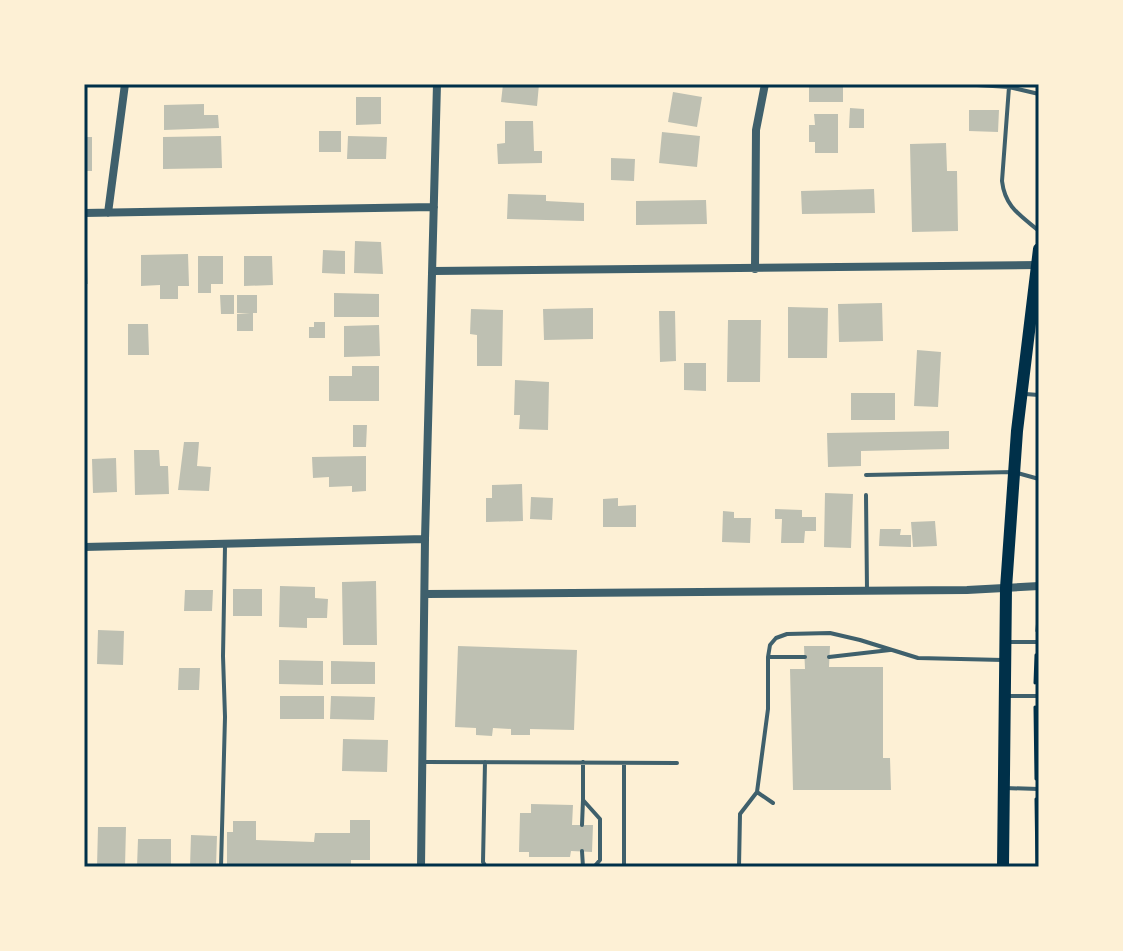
<svg xmlns="http://www.w3.org/2000/svg" width="1123" height="951" font-family="Raleway,sans-serif">
	<style>
		.building { fill: #bec0b2 }
		.lines { fill: none; stroke-linecap: round; stroke-linejoin: round }
		.path { stroke: #003049; stroke-width: 3 }
		.service { stroke: #3f606c; stroke-width: 4 }
		.minor { stroke: #3f606c; stroke-width: 8 }
		.secondary { stroke: #003049; stroke-width: 12 }
		.neatline { fill: none; stroke: #003049; stroke-width: 3 }
	</style>
	<rect width="100%" height="100%" fill="#fdf0d5"/>
	<path class="building" d="M503,84H539L537,106L501,102Z
		M809,86H843V102H809Z
		M673,92L702,97L697,127L668,122Z
		M356,97H381V124L356,125Z
		M204,104V115H218L219,128L164,130V105Z
		M850,108L864,109V128H849Z
		M969,110H999L998,132L969,131Z
		M814,114H838V153H815V142H809V125H815Z
		M505,121H533L534,151H542V163L498,164L497,144L505,143Z
		M319,131H341V152H319Z
		M662,132L700,136L697,167L659,163Z
		M221,136L222,168L163,169V137Z
		M348,136L387,137L386,159H347Z
		M84,137H92V171H84Z
		M946,143L947,171H957L958,231L912,232L910,144Z
		M611,158L635,159L634,181L611,180Z
		M874,189L875,213L802,214L801,191Z
		M508,194L546,195V201L584,203V221L507,219Z
		M706,200L707,224L636,225V201Z
		M355,241L381,242L383,274L354,273Z
		M323,250L345,251V274L322,273Z
		M84,254H87L88,284H84Z
		M188,254L189,286H178V299H160V285L141,286V255Z
		M198,256H223V284H211V293H198Z
		M244,256H272L273,285L244,286Z
		M334,293L379,294V317H334Z
		M220,295H234V314H221Z
		M237,295H257V313H253V331H237V314L250,313H237Z
		M882,303L883,341L839,342L838,304Z
		M788,307L828,308L827,358H788Z
		M593,308V339L544,340L543,309Z
		M471,309L503,310L502,366H477V335L470,334Z
		M659,311H675L676,361L660,362Z
		M728,320H761L760,382H727Z
		M314,322H325V338H309V327H314Z
		M128,324H148L149,355H128Z
		M379,325L380,356L344,357V326Z
		M917,350L941,352L938,407L914,406Z
		M684,363H706V391L684,390Z
		M352,366H379V401H329V376H352Z
		M515,380L549,382L548,430L519,429L520,415H514Z
		M851,393H895V420H851Z
		M353,425H367L366,447H353Z
		M949,431V449L861,451V466L828,467L827,433Z
		M184,442H199L197,466L211,467L209,491L178,490Z
		M134,450H159L160,466H168L169,494L135,495Z
		M366,456V491L352,492V486L329,487V477L313,478L312,457Z
		M116,458L117,492L93,493L92,459Z
		M522,484L523,521L486,522V498H492V485Z
		M825,493L853,494L851,548L824,547Z
		M531,497L553,498L552,520L530,519Z
		M618,498V506L636,505V527H603V499Z
		M775,509L802,510V517H816V531H805L804,543H781L782,519H775Z
		M723,511L734,512V518H751L750,543L722,542Z
		M935,521L937,546L913,547L911,522Z
		M880,529H901L900,535H911V547L879,546Z
		M376,581L377,645H343L342,582Z
		M280,586L315,587V598L328,599L327,618H307V628L279,627Z
		M233,589H262V616H233Z
		M185,590H213L212,611H184Z
		M98,630L124,631L123,665L97,664Z
		M458,646L577,650L574,730L530,729V735H511V729L493,728L492,736L476,735V728L455,727Z
		M804,646H830L829,667H883V758H890L891,790H793L790,669H805Z
		M279,660L323,661V685L279,684Z
		M331,661L375,662V684H331Z
		M179,668H200L199,690H178Z
		M280,696H324V719H280Z
		M331,696L375,697L374,720L330,719Z
		M343,739L388,740L387,772L342,771Z
		M531,804L573,805L572,825H593L592,852L571,851L570,857H529V852H519L520,813H531Z
		M350,820H370V860H351V867H227V832H233V821H256V840L314,842L315,833H350Z
		M98,827H126L125,867H97Z
		M191,835L217,836L216,867H190Z
		M138,839H171V867H137Z"/>
	<g class="lines">
		<path class="path" d="M1037,631L1039,603
			M1035,683L1036,655
			M1035,707L1036,779
			M1036,799L1037,867"/>
		<path class="service" d="M961,84L1009,87L1039,94
			M1009,87L1002,181C1005,207 1020,215 1039,231
			M1025,394L1039,395
			M866,475L1014,472L1039,479
			M866,495L867,590
			M1008,642H1039
			M768,657H805
			M829,657L890,650
			M1007,696H1039
			M424,762L677,763
			M485,762L483,862L486,867
			M583,762V800L600,819V860L594,867
			M624,763V867
			M1005,788L1039,789
			M757,792L773,803
			M582,825L583,800
			M582,851L583,867
			M221,867L225,717L223,656L225,546
			M739,867L740,814L757,792L768,709V657L770,645L776,638L787,634L830,633L860,640L918,658L1003,660"/>
		<path class="minor" d="M84,213L434,207
			M108,213L125,84
			M755,269L756,130L765,84
			M433,271L1039,265
			M84,547L425,539
			M426,594L967,590L1039,586
			M421,867L425,539L437,84"/>
		<path class="secondary" d="M1003,867L1006,588L1017,431L1039,249"/>
	</g>
	<rect width="1123" height="951" fill="none" stroke="#fdf0d5" stroke-width="172"/>
	<rect x="86" y="86" width="951" height="779" class="neatline"/>
</svg>
